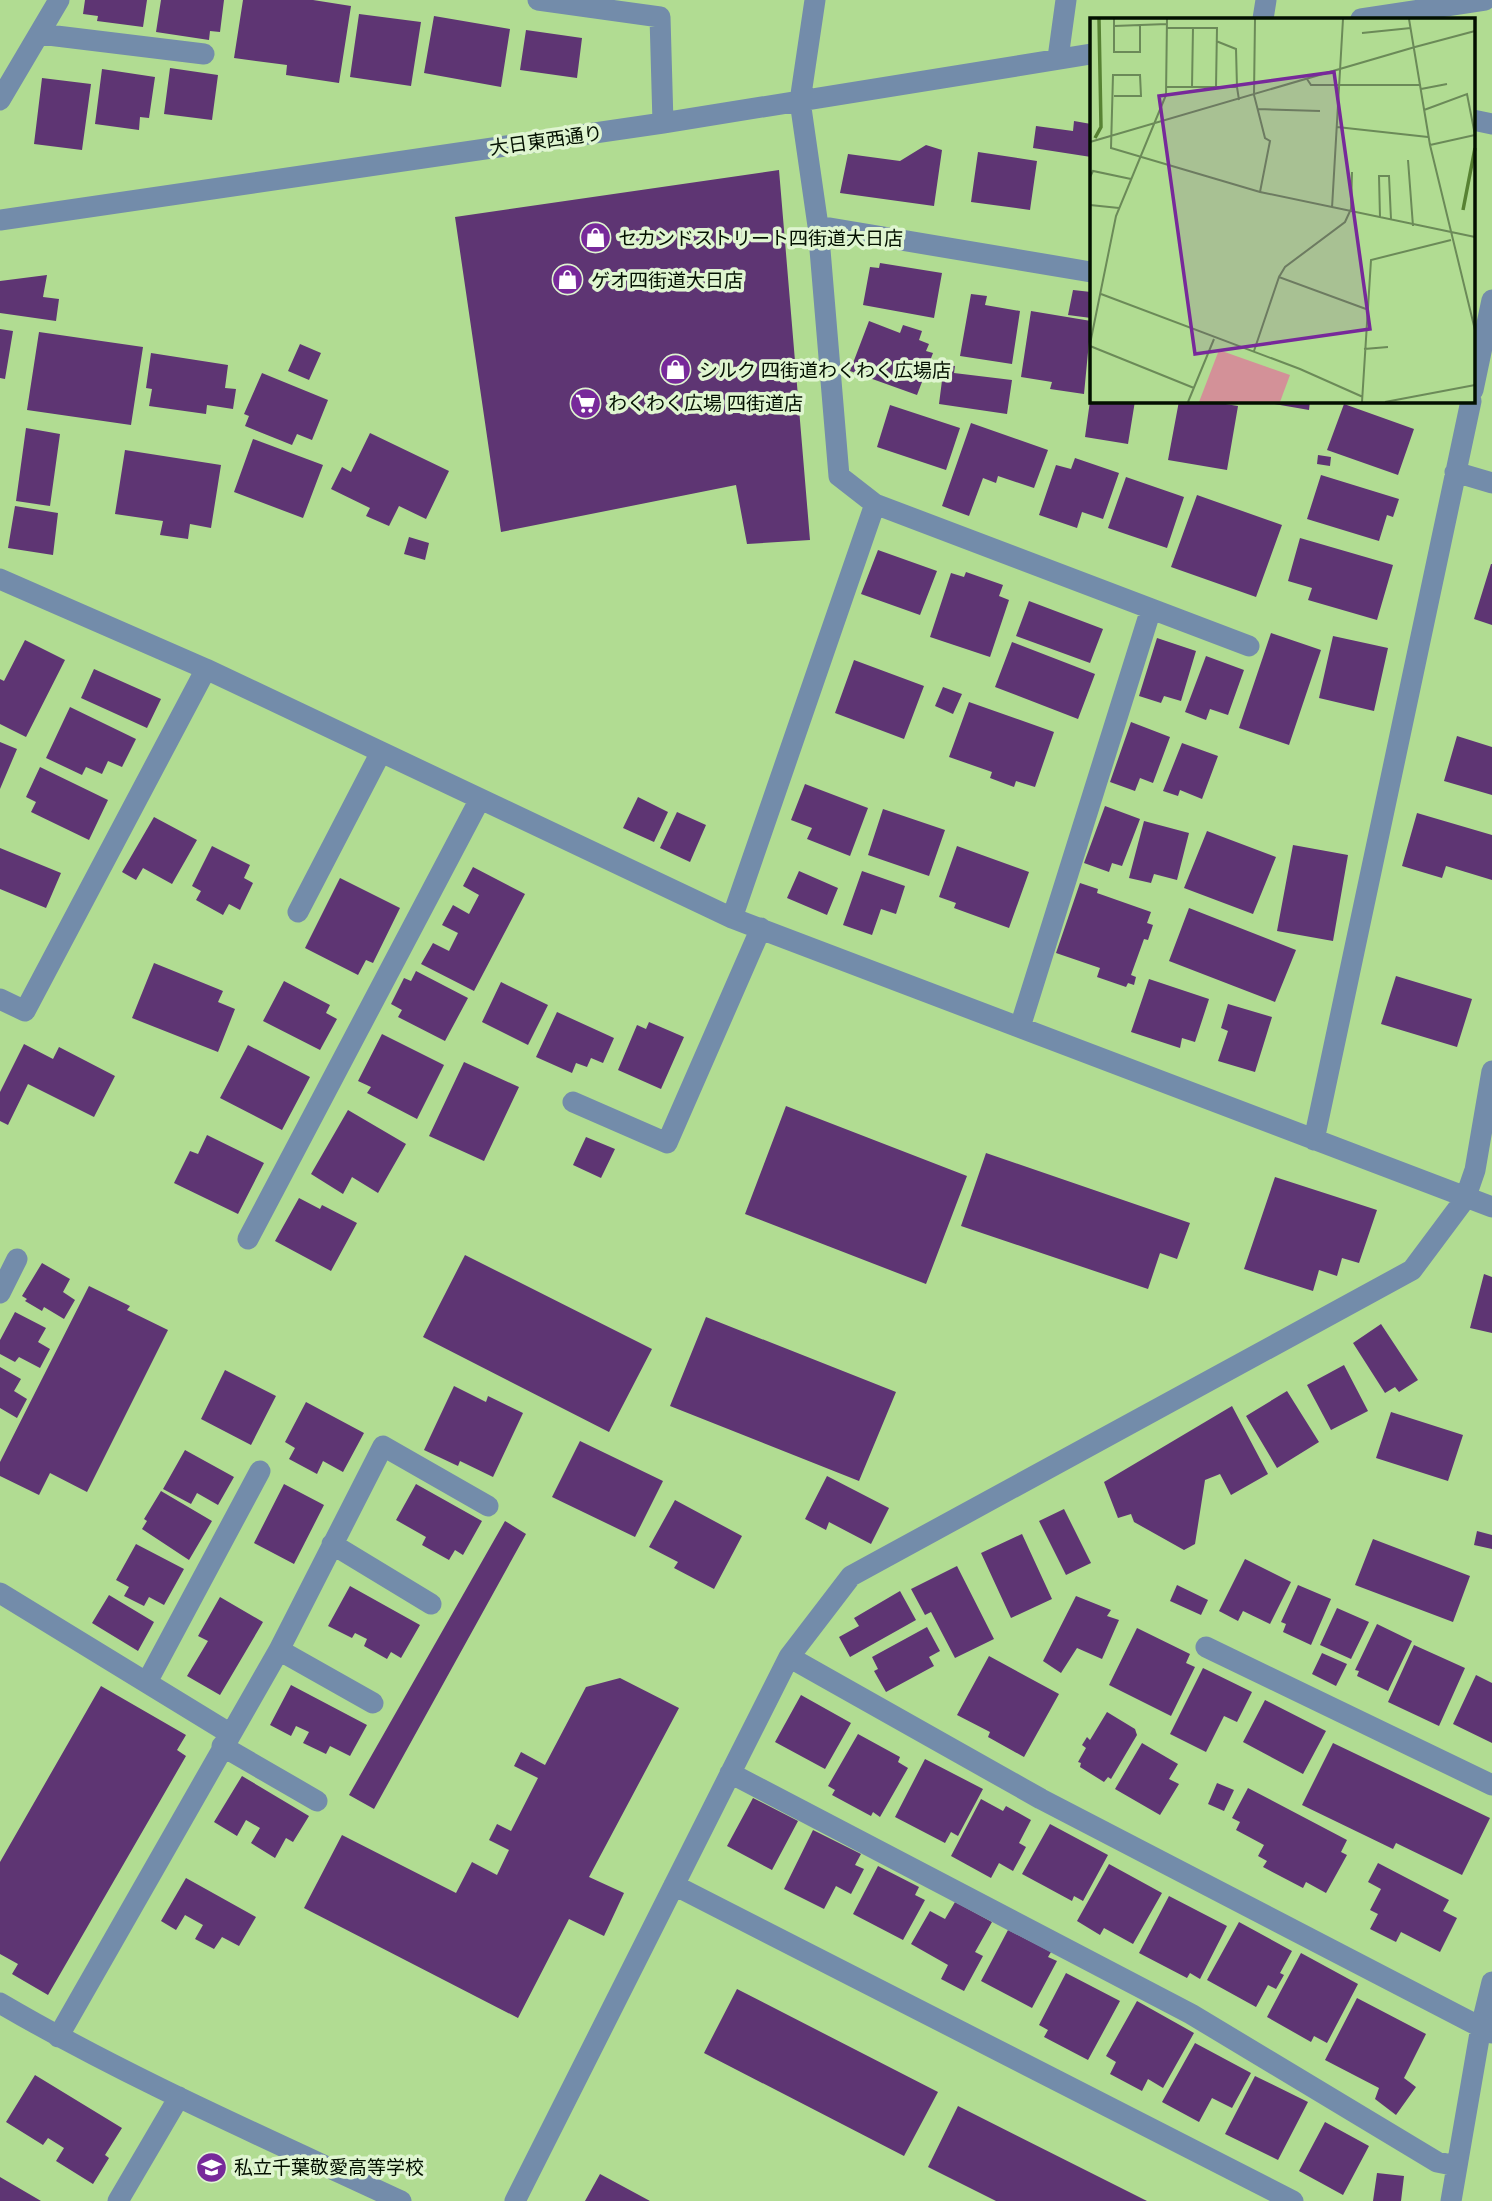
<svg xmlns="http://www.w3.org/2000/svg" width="1492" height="2201" font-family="'PT Sans','Noto Sans JP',sans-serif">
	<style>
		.building { fill: #5e3573 }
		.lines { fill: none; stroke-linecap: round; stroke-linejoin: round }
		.minor { stroke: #738caa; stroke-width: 21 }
		.labels { text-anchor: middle; stroke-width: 7; stroke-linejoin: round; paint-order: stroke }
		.street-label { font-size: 19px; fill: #031000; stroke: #dff5d0 }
		.poi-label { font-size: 19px; fill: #031000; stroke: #dff5d0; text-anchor: start }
		.inset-river { fill: none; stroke: #578233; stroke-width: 3.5 }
		.inset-road { fill: none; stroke: #6b8a58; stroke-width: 2 }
		.view { fill: #77299a; fill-opacity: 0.15; stroke: #77299a; stroke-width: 3.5 }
		.inset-edge { fill: none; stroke: #031000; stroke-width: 3.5 }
	</style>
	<rect width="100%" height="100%" fill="#b1dc92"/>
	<path class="building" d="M85,0H147L143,27L97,21L98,16L83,14Z
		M161,0H224L220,32L210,31L209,40L156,32Z
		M243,0H313L351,6L339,83L286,75L287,65L234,58Z
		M359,14L421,22L411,86L350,77Z
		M434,16L510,29L501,87L424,73Z
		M526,30L582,38L577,78L520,70Z
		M170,68L218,75L212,120L164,114Z
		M102,69L155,77L149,118L140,117L139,130L95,124Z
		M42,78L91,84L82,150L34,144Z
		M1074,121L1091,124V157L1033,148L1036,126L1073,131Z
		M926,145L942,150L934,206L840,193L848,154L900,161Z
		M978,152L1037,161L1030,210L971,202Z
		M779,170L810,540L747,544L736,485L501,532L455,217Z
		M880,263L942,273L934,318L863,305L870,267L879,268Z
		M47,275L43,297L59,299L56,321L0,313V281Z
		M1073,290L1091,292V318L1068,315Z
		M971,294L987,296L985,305L1020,311L1012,364L960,356Z
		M1031,311L1091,321L1084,394L1050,389L1052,382L1021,377Z
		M869,321L900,333L903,325L922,331L919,340L929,344L926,351L933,353L917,395L850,371Z
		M0,329L13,331L5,379L0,378Z
		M39,332L143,347L131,425L27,410Z
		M300,344L321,353L309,380L288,371Z
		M151,353L228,365L225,388L236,389L233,409L207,405L206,414L149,406L152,389L146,388Z
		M944,365L955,366L954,373L1012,380L1007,414L939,404Z
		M262,373L328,400L312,440L297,434L292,445L245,426L249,416L244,414Z
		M1090,401H1135L1128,444L1085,437Z
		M1179,401H1207L1238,406L1227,470L1168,460Z
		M1257,401H1310L1309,410Z
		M1344,404L1414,429L1398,475L1327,450Z
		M890,405L960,428L946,470L877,447Z
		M971,423L1048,450L1034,488L998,476L996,483L983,478L969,516L942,506Z
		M26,428L60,434L50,506L16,501Z
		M370,433L449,471L426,519L399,506L389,526L366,516L370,508L331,489L342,467L351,472Z
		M253,439L323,465L303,518L234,492Z
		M125,450L221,465L211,528L190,524L188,539L160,535L163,521L115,514Z
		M1318,455L1331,457L1330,466L1317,464Z
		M1075,458L1119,473L1103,519L1082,512L1077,528L1039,515L1056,465L1071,469Z
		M1321,475L1399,499L1393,517L1387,515L1379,541L1307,519Z
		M1126,477L1184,497L1167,548L1108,528Z
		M1197,495L1282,525L1256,597L1171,567Z
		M15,506L58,513L53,555L8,548Z
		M409,537L429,543L425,560L404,554Z
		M1300,538L1393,565L1377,620L1308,600L1312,588L1288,581Z
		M878,550L937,571L920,615L861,594Z
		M1491,564H1492V625L1474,619Z
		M966,572L1003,585L999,596L1009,600L990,657L930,637L951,573L964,577Z
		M1029,601L1103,629L1090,663L1016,636Z
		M1271,633L1321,650L1289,745L1239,728Z
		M1333,636L1388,648L1374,711L1319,698Z
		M1157,638L1196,651L1181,701L1164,696L1161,703L1139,696Z
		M25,640L65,660L26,737L0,724V679L4,681Z
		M1012,642L1095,674L1078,719L995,687Z
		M1206,656L1244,670L1228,715L1210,709L1206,720L1185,712Z
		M854,660L924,686L904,739L835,713Z
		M94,669L161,699L147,728L81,698Z
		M943,687L962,694L953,714L935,706Z
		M969,702L1054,732L1035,787L1016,781L1014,787L990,778L992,772L949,757Z
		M70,707L136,739L122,767L108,761L102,774L86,767L82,775L46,758Z
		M1131,722L1170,737L1153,783L1140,778L1135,791L1110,782Z
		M1457,736L1492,747V795L1444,781Z
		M0,742L17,749L0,789Z
		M1182,743L1218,756L1202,799L1180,790L1178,796L1163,791Z
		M40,767L108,800L89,840L31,812L36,802L26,797Z
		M805,784L868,808L850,856L807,839L812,828L791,820Z
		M638,797L668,812L654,842L623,828Z
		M1105,806L1140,819L1122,866L1112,863L1109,872L1084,863Z
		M883,809L945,830L929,876L868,855Z
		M677,812L706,825L690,862L660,848Z
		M1417,813L1492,835V880L1446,866L1442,878L1402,866Z
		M154,817L197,840L172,884L143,868L136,880L122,872Z
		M1144,821L1189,833L1177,880L1154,874L1151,883L1129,878Z
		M1207,831L1276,857L1253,914L1184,888Z
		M1293,845L1348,855L1333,941L1277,931Z
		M212,846L250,865L244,878L253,883L240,910L229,904L223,915L196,900L201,891L192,886Z
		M957,846L1029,872L1009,928L954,908L956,903L939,897Z
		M0,848L61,873L46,908L0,889Z
		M473,867L525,894L474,991L421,964L433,943L449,951L458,933L442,925L453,905L469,914L479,895L463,886Z
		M799,871L838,888L827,915L787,898Z
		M862,871L905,886L896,914L881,909L872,935L843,925Z
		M340,878L400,908L373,963L366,960L358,975L305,948Z
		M1080,883L1098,889L1097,893L1151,912L1147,923L1153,925L1148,940L1144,939L1131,975L1136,977L1134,985L1128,983L1126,987L1097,977L1100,968L1056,953Z
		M1189,908L1296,950L1275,1002L1169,961Z
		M154,963L223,991L218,1002L235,1009L218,1052L132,1018Z
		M416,971L468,998L445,1041L398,1017L402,1010L391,1004L404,978L411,981Z
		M1396,976L1472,999L1457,1047L1381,1024Z
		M1149,979L1209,999L1195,1042L1182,1038L1180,1048L1131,1032Z
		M284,981L330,1005L326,1013L337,1019L320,1050L263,1021Z
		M501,982L548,1005L528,1045L482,1022Z
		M1228,1004L1272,1017L1255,1072L1218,1061L1228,1031L1221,1028Z
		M557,1012L614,1038L603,1063L591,1058L587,1067L576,1063L572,1073L536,1057Z
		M649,1022L684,1037L661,1089L618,1070L637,1025L646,1029Z
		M382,1034L444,1065L417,1119L367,1093L371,1087L358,1081Z
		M24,1044L53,1059L59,1047L115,1076L94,1117L28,1084L8,1125L0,1121V1092Z
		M248,1045L310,1077L282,1130L220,1098Z
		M464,1062L519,1087L484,1161L429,1136Z
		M786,1106L967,1176L926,1284L745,1214Z
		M348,1110L406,1144L378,1193L352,1177L343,1194L311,1174Z
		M207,1135L264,1163L238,1214L174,1183L190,1151L198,1154Z
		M586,1137L615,1149L601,1178L573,1165Z
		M986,1153L1190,1223L1177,1259L1160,1253L1148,1289L961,1226Z
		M1275,1177L1377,1210L1359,1263L1342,1258L1337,1276L1319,1270L1313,1291L1244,1269Z
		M299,1198L320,1209L322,1205L357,1223L331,1271L275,1241Z
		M465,1255L652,1349L609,1432L423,1337Z
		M42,1263L70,1279L63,1292L75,1300L64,1319L44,1307L42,1311L25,1301L27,1299L22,1296Z
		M1484,1274L1492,1277V1333L1470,1328Z
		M89,1286L130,1306L127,1310L168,1330L87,1492L50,1473L39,1495L0,1476V1462Z
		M15,1312L46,1328L38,1342L50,1349L40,1368L19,1357L15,1362L0,1354V1340Z
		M706,1317L896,1392L859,1481L670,1406Z
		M1381,1324L1418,1380L1399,1392L1395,1387L1385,1393L1353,1343Z
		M1344,1365L1368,1411L1331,1430L1307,1385Z
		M0,1367L21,1379L14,1391L27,1399L17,1418L0,1408Z
		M225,1370L276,1396L251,1445L201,1419Z
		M454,1386L486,1402L488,1396L523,1413L493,1477L460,1461L458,1466L424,1450Z
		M1287,1391L1319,1442L1277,1468L1246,1416Z
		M306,1402L364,1433L343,1472L323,1461L317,1474L289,1459L295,1448L285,1442Z
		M1232,1406L1268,1474L1231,1495L1220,1474L1205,1480L1195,1544L1184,1550L1134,1522L1131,1514L1118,1518L1104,1482Z
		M1391,1412L1463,1435L1448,1481L1376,1458Z
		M580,1441L663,1481L635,1537L552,1497Z
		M185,1450L234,1477L218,1505L197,1493L191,1504L163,1489Z
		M827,1476L889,1508L871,1544L829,1522L826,1530L805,1519Z
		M284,1484L324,1505L294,1564L254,1543Z
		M416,1484L482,1521L463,1555L455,1550L449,1560L422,1545L426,1537L396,1520Z
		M161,1491L212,1521L189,1560L142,1529L147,1521L144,1519Z
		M675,1500L742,1536L714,1589L674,1568L678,1562L649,1547Z
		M1064,1509L1091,1563L1066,1575L1039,1521Z
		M505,1521L526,1534L374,1809L349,1795Z
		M1477,1531L1492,1535V1549L1474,1545Z
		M1022,1534L1052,1599L1011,1618L981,1553Z
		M1373,1539L1470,1576L1453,1622L1355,1585Z
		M136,1544L184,1569L164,1605L149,1597L144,1606L124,1596L129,1587L116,1580Z
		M1245,1559L1291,1582L1270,1624L1243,1611L1238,1621L1219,1611Z
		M957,1566L994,1639L955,1658L931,1612L925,1615L911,1589Z
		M1177,1585L1208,1600L1201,1615L1170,1601Z
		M1298,1585L1331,1599L1311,1645L1283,1632L1286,1624L1281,1622Z
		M350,1586L420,1625L401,1658L391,1652L387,1659L364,1646L367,1639L355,1633L352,1638L328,1626Z
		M900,1591L916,1620L850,1657L839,1637L859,1626L854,1618Z
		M109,1595L154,1622L138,1651L92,1623Z
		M1076,1596L1111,1610L1107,1616L1119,1620L1102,1659L1077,1648L1061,1673L1043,1661Z
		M220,1597L263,1622L220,1695L187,1676L208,1641L198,1636Z
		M1337,1608L1369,1622L1351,1659L1320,1645Z
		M1377,1624L1412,1641L1388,1691L1357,1676L1359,1671L1355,1670Z
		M927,1627L940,1651L929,1657L934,1666L886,1692L874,1671L878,1669L872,1657Z
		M1137,1628L1190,1654L1186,1663L1195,1667L1171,1716L1109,1685Z
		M1414,1645L1465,1668L1439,1726L1388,1702Z
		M1322,1653L1347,1664L1336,1686L1312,1674Z
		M989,1656L1059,1694L1024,1757L988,1737L990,1732L957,1715Z
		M1203,1668L1252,1692L1237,1722L1224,1716L1206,1752L1170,1734Z
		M1476,1675L1492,1683V1743L1453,1724Z
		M620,1678L679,1708L589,1877L624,1893L604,1936L569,1919L518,2018L304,1908L342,1835L456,1893L472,1862L497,1875L509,1850L489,1840L497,1824L511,1831L538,1778L514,1766L521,1752L545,1765L586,1687Z
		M291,1685L367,1725L350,1756L330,1746L326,1754L303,1743L309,1732L296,1726L291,1736L270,1725Z
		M101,1686L186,1735L177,1750L186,1756L48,1995L12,1974L18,1964L0,1954V1862Z
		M801,1695L851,1723L825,1769L775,1742Z
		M1265,1700L1326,1731L1303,1774L1243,1742Z
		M1107,1712L1135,1729L1137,1735L1111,1779L1108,1777L1104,1782L1080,1767L1081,1763L1078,1762L1086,1748L1082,1745L1087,1737L1090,1740Z
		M858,1734L900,1757L898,1762L908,1768L880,1817L873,1812L871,1816L832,1795L835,1790L828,1786Z
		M1142,1743L1178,1764L1169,1779L1179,1784L1160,1815L1115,1789Z
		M1333,1743L1490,1818L1462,1875L1396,1843L1393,1849L1302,1805Z
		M925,1759L983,1789L958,1836L951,1832L945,1843L895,1817Z
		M242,1776L309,1816L293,1842L286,1838L275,1858L251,1843L260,1828L246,1820L237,1836L214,1822Z
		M1217,1783L1234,1790L1224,1811L1208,1804Z
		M1248,1788L1347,1840L1341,1852L1347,1855L1326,1893L1306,1882L1303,1888L1263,1867L1267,1861L1258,1856L1264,1845L1236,1830L1240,1822L1232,1818Z
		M753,1798L798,1821L772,1870L727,1846Z
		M981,1799L1003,1811L1006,1806L1031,1820L1019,1843L1026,1847L1013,1871L999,1863L991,1878L951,1856Z
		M1050,1824L1108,1855L1083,1901L1074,1896L1072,1901L1022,1874Z
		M813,1830L861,1854L855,1865L864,1869L851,1894L836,1886L824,1909L784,1889Z
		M1378,1863L1449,1900L1443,1911L1457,1918L1440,1952L1401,1932L1396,1942L1370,1929L1378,1914L1370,1910L1381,1889L1368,1882Z
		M1109,1864L1162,1893L1133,1944L1104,1928L1100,1935L1077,1921Z
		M878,1866L919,1887L915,1895L925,1900L903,1940L853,1914Z
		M186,1878L256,1917L239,1946L222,1937L214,1949L195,1939L203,1925L185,1915L176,1930L161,1921Z
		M1169,1896L1227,1926L1200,1979L1190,1973L1187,1978L1139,1953Z
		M955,1902L992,1922L975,1952L983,1956L964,1991L941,1979L948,1965L911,1944L930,1911L945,1919Z
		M1239,1922L1292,1951L1280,1973L1284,1975L1276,1989L1268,1985L1256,2007L1207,1980Z
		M1008,1930L1051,1952L1048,1957L1057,1961L1032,2008L981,1981Z
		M1301,1953L1358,1984L1327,2043L1314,2036L1311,2042L1267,2017Z
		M1066,1973L1120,2001L1088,2060L1044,2037L1048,2030L1039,2025Z
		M737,1989L938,2092L904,2156L704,2053Z
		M1357,1998L1426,2034L1404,2078L1416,2087L1396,2115L1375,2099L1379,2088L1325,2060Z
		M1137,2001L1194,2033L1163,2088L1148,2079L1142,2091L1110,2074L1116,2062L1106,2056Z
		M1195,2043L1251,2073L1232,2108L1212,2098L1199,2122L1162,2102Z
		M35,2075L122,2128L105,2155L109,2158L93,2184L56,2161L64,2148L48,2138L43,2145L6,2122Z
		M1255,2076L1308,2102L1278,2160L1225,2134Z
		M958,2106L1147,2201H996L928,2167Z
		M1325,2122L1369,2146L1343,2195L1299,2171Z
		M1377,2173L1404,2176L1401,2201H1373Z
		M600,2174L650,2201H585Z
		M0,2177L41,2201H0Z"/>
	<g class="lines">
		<path class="minor" d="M538,0L660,17L663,123
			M1263,19L1266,0
			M1361,19L1485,0
			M40,34L204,54
			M1058,58L1066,0
			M0,100L59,0
			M1473,120L1492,124
			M0,220L663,123L1091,54
			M818,226L1091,272
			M1473,390L1492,300
			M1455,472L1492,483
			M875,504L1249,646
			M0,579L206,669L732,918L1492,1207
			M298,912L381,752
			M732,918L875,504L839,476L818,226L800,101L815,0
			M0,999L25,1011L206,669
			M1020,1027L1151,609
			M573,1102L667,1143L761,928
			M1314,1140L1471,401
			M248,1239L480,799
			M0,1293L17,1259
			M332,1544L431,1604
			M0,1593L229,1733
			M1206,1647L1492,1785
			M279,1650L373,1703
			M789,1657L851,1576L1412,1270L1465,1199L1475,1170L1492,1071
			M147,1682L260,1471
			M222,1746L317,1801
			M730,1773L1191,2014L1437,2162L1457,2166
			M674,1885L1293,2201
			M0,2003C128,2078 266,2138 401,2201
			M58,2037L279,1650L383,1446L488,1506
			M118,2201L179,2097
			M515,2201L789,1657L1041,1799L1492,2033
			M1451,2201L1481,2027L1492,1982"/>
	</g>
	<defs>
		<symbol id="shop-disc" viewBox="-11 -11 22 22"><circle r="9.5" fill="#77299a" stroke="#dff5d0"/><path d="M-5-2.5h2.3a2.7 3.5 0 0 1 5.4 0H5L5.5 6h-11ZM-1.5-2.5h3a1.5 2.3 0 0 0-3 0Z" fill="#fff"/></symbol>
		<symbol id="supermarket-disc" viewBox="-11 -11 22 22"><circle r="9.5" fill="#77299a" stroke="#dff5d0"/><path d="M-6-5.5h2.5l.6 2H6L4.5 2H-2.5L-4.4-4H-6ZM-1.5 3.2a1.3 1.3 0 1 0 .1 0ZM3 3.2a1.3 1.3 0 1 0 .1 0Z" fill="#fff"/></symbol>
		<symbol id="school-disc" viewBox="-11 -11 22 22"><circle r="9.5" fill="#77299a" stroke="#dff5d0"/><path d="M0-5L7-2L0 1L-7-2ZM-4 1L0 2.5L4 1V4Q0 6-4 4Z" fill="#fff"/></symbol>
	</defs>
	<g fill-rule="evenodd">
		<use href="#shop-disc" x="578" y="220" width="35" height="35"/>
		<use href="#shop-disc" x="550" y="262" width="35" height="35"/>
		<use href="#shop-disc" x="658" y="352" width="35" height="35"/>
		<use href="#supermarket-disc" x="568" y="386" width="35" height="35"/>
		<use href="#school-disc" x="194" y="2150" width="35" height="35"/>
	</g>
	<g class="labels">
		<g class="street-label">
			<text transform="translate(546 140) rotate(-8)" y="7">大日東西通り</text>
		</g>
		<g class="poi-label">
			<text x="618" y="245">セカンドストリート四街道大日店</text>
			<text x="591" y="287">ゲオ四街道大日店</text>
			<text x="699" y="377">シルク 四街道わくわく広場店</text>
			<text x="608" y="410">わくわく広場 四街道店</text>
			<text x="234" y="2174">私立千葉敬愛高等学校</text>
		</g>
	</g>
	<g transform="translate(1090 18)">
		<rect width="385" height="385" fill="#b1dc92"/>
		<path d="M129,332L200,357L190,384H109Z" fill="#d39198"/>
		<path class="inset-river" d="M5,120L11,109L9,1M373,192L385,130"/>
		<path class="inset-road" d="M24,1V34H50V7M165,1L164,77L175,120L180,123L170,174M319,1L340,127L385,312M24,8L77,6M77,10H127L126,69M272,15L321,10M126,23L146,31L147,69M325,29L385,13M217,61L221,67H331M77,69H147L149,82M102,69L103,10M331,71L357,66M24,78H51L50,57H23L21,130L170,174L385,219M168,91L230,93M334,92L377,76L385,117L340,127M247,109L338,119M0,124L325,29M318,142L323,208M0,159L3,153L41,161M0,187L29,190M242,190L253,1M290,199L289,158H299L301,201M189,259L195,249L255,204L261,191L262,154M11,276L210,351L273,379M0,326L26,198L76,77L77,1M0,328L104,370M274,331L298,329M164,333L189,259L276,291M98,384L124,321M272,384L281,242L361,222M295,384L385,367"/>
		<path class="view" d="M244,54L280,311L105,336L69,78Z"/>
		<rect width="385" height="385" class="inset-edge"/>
	</g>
</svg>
